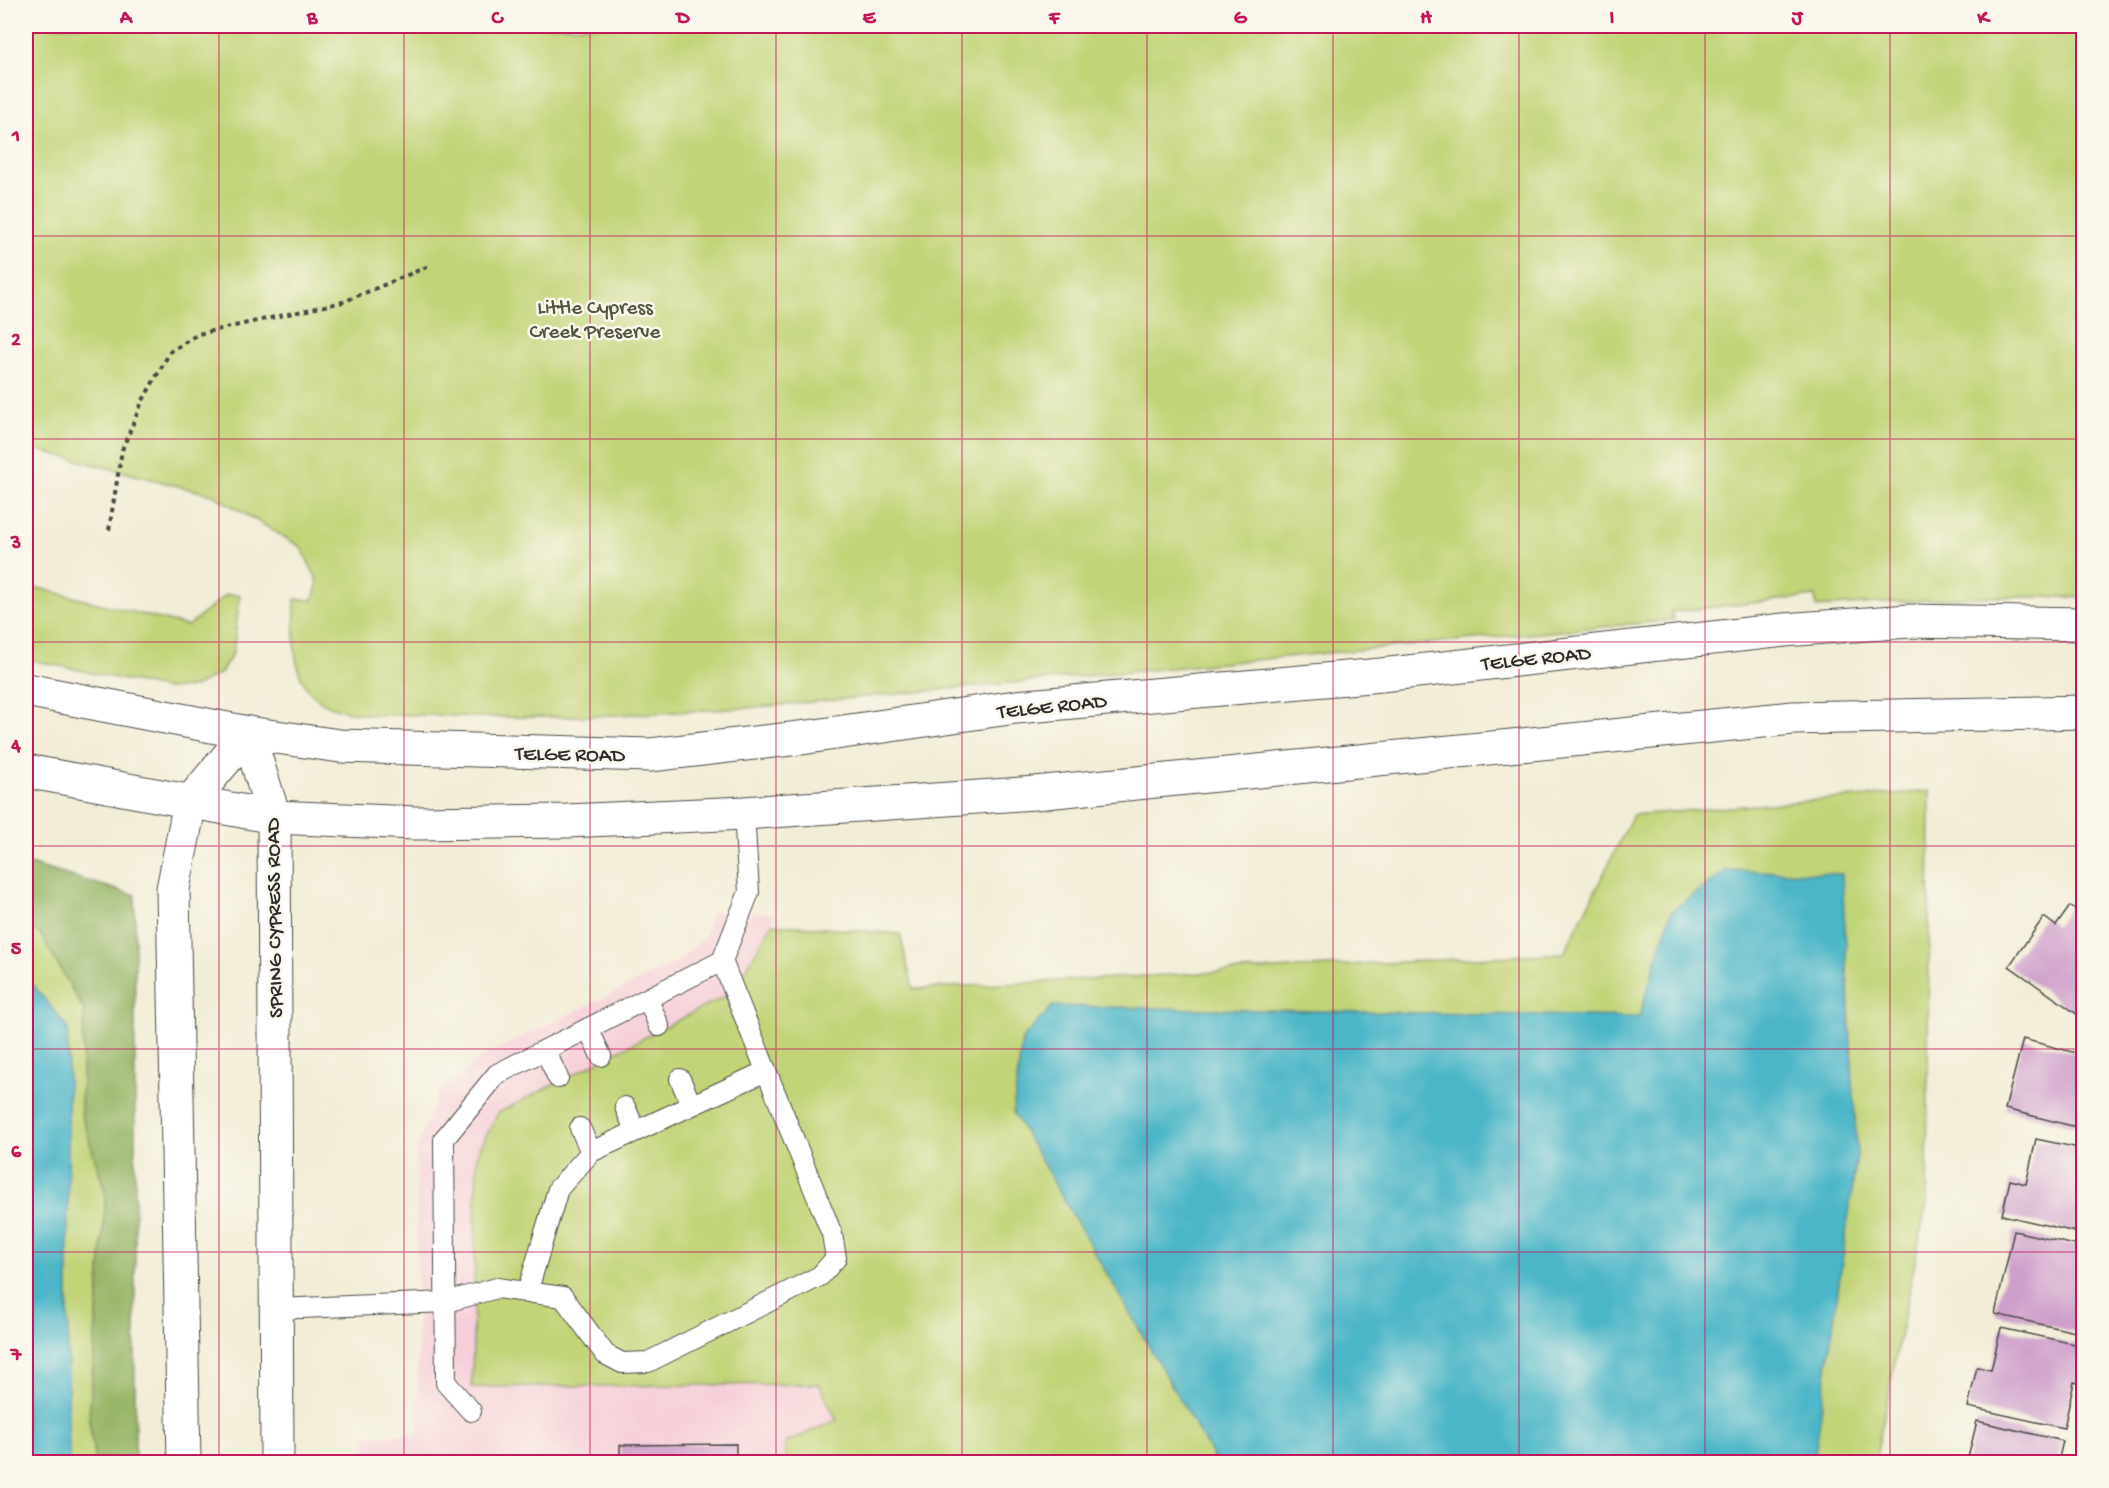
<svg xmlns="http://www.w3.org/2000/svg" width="2109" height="1488" font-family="'Gochi Hand',sans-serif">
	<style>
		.built { fill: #f6cfd8 }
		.green { fill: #c1d477; stroke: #768051; stroke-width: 1.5 }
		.forest { fill: #98b668; stroke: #62704a; stroke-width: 1.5 }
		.water { fill: #4bb6c8; stroke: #3b707a; stroke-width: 1.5 }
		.building { fill: #ce9fcb }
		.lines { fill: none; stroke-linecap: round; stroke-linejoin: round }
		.lane-casing { stroke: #494845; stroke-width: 22 }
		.secondary-casing { stroke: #494845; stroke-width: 35 }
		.primary-casing { stroke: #494845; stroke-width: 35 }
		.path { stroke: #494845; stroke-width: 4; stroke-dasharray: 4.5 4.5; stroke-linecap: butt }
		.lane { stroke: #fff; stroke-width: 20 }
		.secondary { stroke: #fff; stroke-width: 33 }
		.primary { stroke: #fff; stroke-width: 33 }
		.grid { fill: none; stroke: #c2185b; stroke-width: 1.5; stroke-opacity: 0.55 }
		.labels { text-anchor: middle; stroke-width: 5; stroke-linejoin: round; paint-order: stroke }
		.park-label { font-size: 21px; fill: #50553e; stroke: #fbf7ec }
		.street-label { font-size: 21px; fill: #2b2b2b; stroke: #fbf7ec }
		.neatline { fill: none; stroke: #c2185b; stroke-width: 2 }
		.grid-label { font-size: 20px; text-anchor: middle; font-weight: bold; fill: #c2185b }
	</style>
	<rect width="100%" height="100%" fill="#fbf7ec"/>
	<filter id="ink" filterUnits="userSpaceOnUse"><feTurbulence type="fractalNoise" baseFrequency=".0167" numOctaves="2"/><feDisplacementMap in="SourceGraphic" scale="12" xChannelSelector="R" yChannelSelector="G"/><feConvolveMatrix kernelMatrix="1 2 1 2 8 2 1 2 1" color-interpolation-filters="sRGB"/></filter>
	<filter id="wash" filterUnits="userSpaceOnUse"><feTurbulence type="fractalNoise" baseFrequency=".008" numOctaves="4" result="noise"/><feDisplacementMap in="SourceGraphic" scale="24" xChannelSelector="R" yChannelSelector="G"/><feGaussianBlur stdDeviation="1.35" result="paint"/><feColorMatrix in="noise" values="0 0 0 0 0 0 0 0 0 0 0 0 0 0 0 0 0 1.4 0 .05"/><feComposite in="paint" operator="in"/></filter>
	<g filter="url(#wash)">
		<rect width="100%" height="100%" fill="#f2edd6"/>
		<path class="built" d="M712,912L774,914L772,924L733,992L472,1387L819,1384L837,1420L785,1443V1462H364L365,1436L418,1434L416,1148L439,1092L485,1055L677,962L705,937Z"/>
		<path class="green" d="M26,26H2083V597H1977L1816,607L1815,596L1671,612L1674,620L760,707C650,714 541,721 432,715C404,714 372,717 345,711C334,708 321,703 313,695C289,672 295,629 295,599L313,600L318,582L301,547L213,495L26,447Z
			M26,585L188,626L226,595H240L233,653L221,673L194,687L168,689L26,659Z
			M1930,791L1927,1201L1875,1462H785V1443L837,1420L819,1384L472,1387L477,1154L498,1113L733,992L772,924L900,934L913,989L1564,953L1633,815Z
			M26,922L41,935L84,1010L81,1113L106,1194L89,1418L95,1462H26Z"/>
		<path class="forest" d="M26,863L135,895V1462H95L89,1418L106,1194L81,1113L84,1010L41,935L26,922Z"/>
		<path class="water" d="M1727,870L1842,874L1857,1155L1814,1462H1216L1013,1112L1022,1039L1053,1006L1639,1017L1671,912Z
			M26,983L34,986L68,1028V1436L70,1462H26Z"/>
		<g id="blocks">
			<path class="building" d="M2070,906L2084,915V1019L2009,966L2044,917L2056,926Z
				M2023,1039L2084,1055V1129L2005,1109Z
				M2036,1139L2084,1149V1234L2002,1215L2010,1180L2026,1184Z
				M2014,1231L2084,1247V1334L1995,1314Z
				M2001,1328L2084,1346V1385L2074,1382L2064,1428L1968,1407L1977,1367L1991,1370Z
				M1977,1421L2063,1441L2058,1462H1967Z
				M736,1444V1462H620V1445Z"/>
		</g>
	</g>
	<g filter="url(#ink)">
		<use href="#blocks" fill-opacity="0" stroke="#494845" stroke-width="1.5"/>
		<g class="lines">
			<defs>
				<path id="lane" d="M648,999L659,1026
					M588,1028L601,1056
					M545,1050L558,1078
					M680,1079L691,1104
					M625,1107L635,1130
					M580,1128L591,1152
					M527,1293L558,1189L591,1152L766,1071
					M276,1309L446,1302L497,1288L563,1297L605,1354L622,1363L648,1362L820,1276L836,1258L832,1234L722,961
					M471,1411L446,1383L444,1139L497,1074L722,961L749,892L744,813"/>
				<path id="secondary" d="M248,733L340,746L650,755L808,737L1016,707L1381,675L1784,630L1909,621L2084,624
					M274,817L415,823L567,821L744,813L1035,793L1793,718L2084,712"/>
				<path id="primary" d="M26,690L248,733
					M248,733L274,817L277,1462
					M26,771L274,817
					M184,1462L173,889L190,802L248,733"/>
			</defs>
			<use href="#lane" class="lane-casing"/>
			<use href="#secondary" class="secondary-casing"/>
			<use href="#primary" class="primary-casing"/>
			<path class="path" d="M109,530L122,450L142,402L170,352L198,334L343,302L429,266"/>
			<use href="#lane" class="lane"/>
			<use href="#secondary" class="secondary"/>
			<use href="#primary" class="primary"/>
		</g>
	</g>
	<path class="grid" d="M219,26V1462M404,26V1462M590,26V1462M776,26V1462M962,26V1462M1147,26V1462M1333,26V1462M1519,26V1462M1705,26V1462M1890,26V1462M26,236H2084M26,439H2084M26,642H2084M26,846H2084M26,1049H2084M26,1252H2084"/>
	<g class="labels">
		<g class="park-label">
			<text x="595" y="313">Little Cypress<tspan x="595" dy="24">Creek Preserve</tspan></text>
		</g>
		<g class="street-label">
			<text transform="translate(1536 657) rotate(-6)" y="7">TELGE ROAD</text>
			<text transform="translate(1052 705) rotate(-6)" y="7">TELGE ROAD</text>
			<text transform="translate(570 753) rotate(1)" y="7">TELGE ROAD</text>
			<text transform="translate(273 918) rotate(-91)" y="7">SPRING CYPRESS ROAD</text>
		</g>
	</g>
	<rect width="2109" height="1488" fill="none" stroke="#fbf7ec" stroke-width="66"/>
	<rect x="33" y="33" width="2043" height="1422" class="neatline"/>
	<g class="grid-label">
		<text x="126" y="23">A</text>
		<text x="312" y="23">B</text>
		<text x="497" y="23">C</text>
		<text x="683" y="23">D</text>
		<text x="869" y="23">E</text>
		<text x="1054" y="23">F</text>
		<text x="1240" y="23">G</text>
		<text x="1426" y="23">H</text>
		<text x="1612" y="23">I</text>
		<text x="1797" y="23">J</text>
		<text x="1983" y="23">K</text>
		<text x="16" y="141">1</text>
		<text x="16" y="345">2</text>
		<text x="16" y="548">3</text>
		<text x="16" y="751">4</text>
		<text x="16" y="954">5</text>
		<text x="16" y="1157">6</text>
		<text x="16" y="1360">7</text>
	</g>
</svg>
